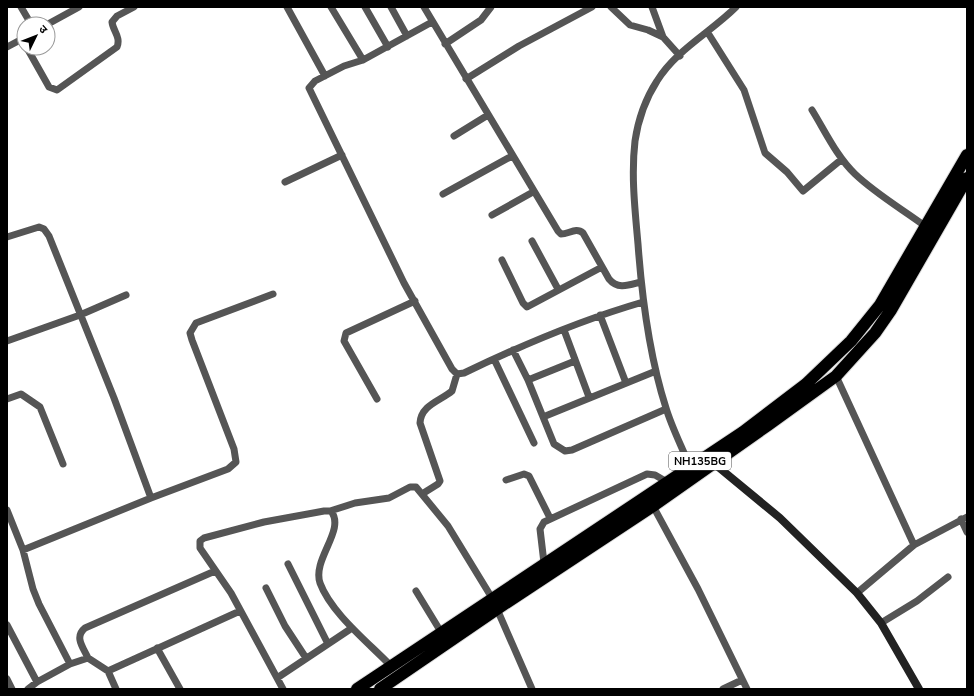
<svg xmlns="http://www.w3.org/2000/svg" width="974" height="696" font-family="'Nunito Sans','Noto Sans Devanagari',sans-serif">
	<style>
		.lines { fill: none; stroke-linecap: round; stroke-linejoin: round }
		.highway-casing { stroke: #dbdbdb; stroke-width: 14 }
		.street { stroke: #555; stroke-width: 7 }
		.secondary { stroke: #222; stroke-width: 8 }
		.highway { stroke: #000; stroke-width: 12 }
		.labels { text-anchor: middle; stroke-width: 3.5; stroke-linejoin: round; paint-order: stroke }
		.shield { fill: #fff; stroke: #4c4c4c; stroke-width: 1 }
		.shield-label { font-size: 11px; font-weight: bold; fill: #000 }
	</style>
	<rect width="100%" height="100%" fill="#fff"/>
	<g class="lines">
		<defs>
			<path id="highway" d="M357,689L743,432L806,384L851,341L880,305L967,155
				M380,689L497,609L653,506L768,425L836,376L875,333L891,310L967,178"/>
		</defs>
		<use href="#highway" class="highway-casing"/>
		<path class="street" d="M21,7L31,24
			M287,7L325,76
			M331,7L363,60
			M365,7L388,47
			M391,7L407,36
			M424,7L558,231L561,234C569,234 576,227 583,233L609,279C618,290 629,285 641,282
			M611,7L630,25L648,30L663,37L680,56
			M652,7L663,37
			M432,22L363,60L344,66L315,81L309,88L404,283L452,369L457,374L464,373C522,345 581,320 643,302
			M48,24L79,7
			M708,33L744,90L765,153L787,172L803,191L842,159
			M445,44L481,20L491,7
			M7,47L24,38
			M27,48L49,87L57,90L117,47C121,37 113,31 112,22L117,16L134,7
			M466,79L519,46L592,7
			M812,110C825,131 837,157 855,174C876,194 902,209 925,226
			M454,136L488,115
			M285,182L342,155
			M443,194L512,156
			M492,215L533,192
			M7,237L39,227L44,229L49,236L114,398L151,498L228,469L236,462L234,449L192,340L190,333L196,323L273,294
			M532,241L558,289
			M502,260L523,303L527,307L602,267
			M600,315L626,383
			M564,330L589,397
			M7,341L80,315L126,295
			M513,350L528,380L554,444L565,451L572,450L666,409
			M494,359L534,443
			M836,376L914,545
			M528,380L575,361
			M7,399L21,394L40,407L63,464
			M377,399L344,341L346,333L415,301
			M543,417L656,371
			M690,467C682,447 672,428 666,408C649,355 642,299 638,244C635,210 631,175 635,141C638,121 646,98 657,81C676,50 711,32 736,7
			M506,480L524,474L529,476L550,518
			M422,494L438,484L440,481L420,423C421,405 440,401 452,391L457,374
			M653,506L698,589L747,689
			M7,510L23,550L151,498
			M330,511L355,503L389,498L410,487H416L448,526L492,598
			M961,519L967,532
			M23,550L33,589L39,604L70,664
			M544,563L540,529L544,522L647,474L655,475L667,482
			M288,564L328,644
			M266,588L285,626L306,658
			M416,591L441,632
			M857,593L914,545L967,517
			M497,609L532,689
			M881,623L917,601L948,577
			M7,625L37,682L70,664L88,658L108,671
			M157,648L180,689
			M88,658C83,647 74,637 85,628L215,571
			M277,678L352,628
			M7,679L12,689
			M28,689L37,682
			M116,689L108,671L240,611
			M283,689L231,593L200,548V541L204,538L264,522L324,511H331C346,530 312,559 320,583C331,613 369,643 391,666
			M723,689L742,680"/>
		<path class="secondary" d="M711,461L780,518L857,593L881,623L919,689"/>
		<use href="#highway" class="highway"/>
	</g>
	<g class="labels">
		<rect class="shield" x="669" y="452" width="62" height="18" rx="3"/>
		<g class="shield-label">
			<text x="700" y="465">NH135BG</text>
		</g>
	</g>
	<rect width="974" height="696" fill="none" stroke="#000000" stroke-width="16"/>
	<g transform="translate(36 36) rotate(47)"><circle r="19" fill="#ffffff" stroke="#999999"/>
	<path d="M0-3L7 15L0 10L-7 15Z" fill="#000000"/>
	<text y="-6" font-size="11" font-weight="bold" text-anchor="middle" fill="#000000">उ</text>
	</g>
</svg>
